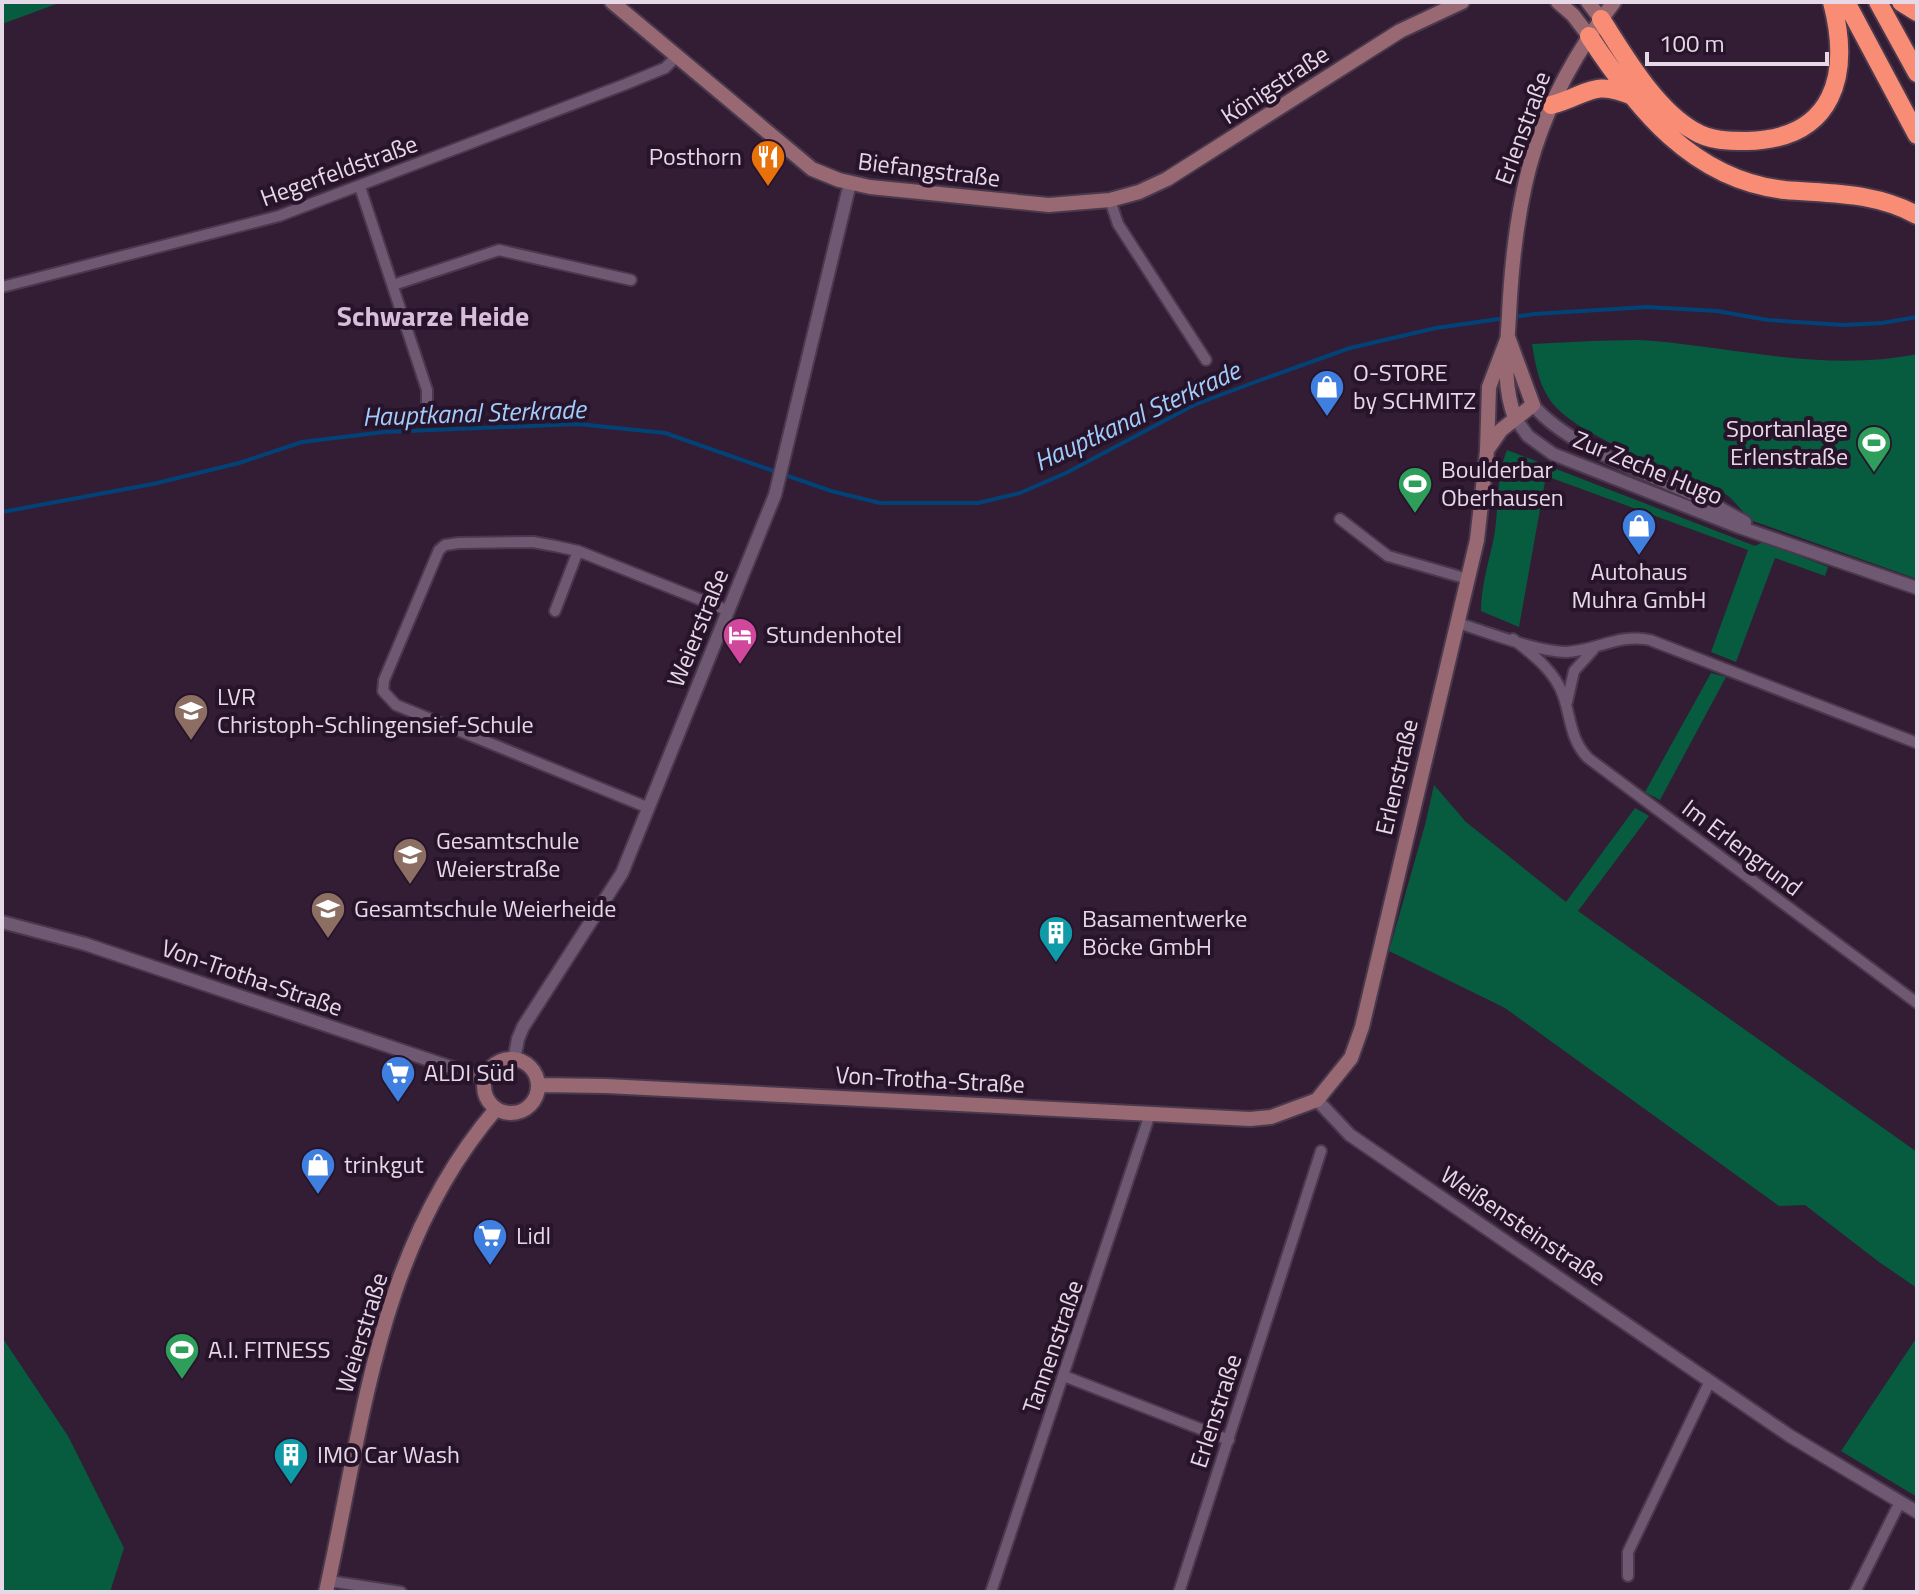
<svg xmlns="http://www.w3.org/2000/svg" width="1919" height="1594" font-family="'Titillium Web',sans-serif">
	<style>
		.green { fill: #075b3f }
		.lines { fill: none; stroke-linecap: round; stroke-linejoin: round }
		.stream { stroke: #034277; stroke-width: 4 }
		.minor-casing { stroke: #4a394c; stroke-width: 14 }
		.tertiary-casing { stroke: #4a394c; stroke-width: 16 }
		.secondary-casing { stroke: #4a394c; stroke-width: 18 }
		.motorway-casing { stroke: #4a394c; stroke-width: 22 }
		.minor { stroke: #6f5872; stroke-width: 10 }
		.tertiary { stroke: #6f5872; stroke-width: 12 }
		.secondary { stroke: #986873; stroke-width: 14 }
		.motorway { stroke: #f98c75; stroke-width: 18 }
		.labels { text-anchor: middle; stroke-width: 8; stroke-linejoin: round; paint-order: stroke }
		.street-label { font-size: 24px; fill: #e6d8e7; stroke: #27142a }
		.poi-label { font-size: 24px; fill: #e6d8e7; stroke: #27142a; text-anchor: start }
		.water-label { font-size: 26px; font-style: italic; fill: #a1cdfd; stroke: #27142a }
		.quarter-label { font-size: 28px; font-weight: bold; fill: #d8bedb; stroke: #27142a }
	</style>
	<rect width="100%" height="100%" fill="#321d34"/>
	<path class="green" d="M2,2H62L2,24Z
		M1592,341C1612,341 1633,339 1654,341C1742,349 1829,372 1917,354V579L1753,521C1741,512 1733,497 1722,492C1679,470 1572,437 1548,397C1538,381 1535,362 1532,344Z
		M1507,450L1755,546L1763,542L1828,567L1825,576L1775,558L1736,662L1711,652L1748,550L1546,476L1519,627L1481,611C1481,586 1489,561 1494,537C1499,508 1496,477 1507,450Z
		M1711,673L1726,677L1660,800L1645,792Z
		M1434,785L1466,822L1566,902L1635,808L1649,816L1578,911L1917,1152V1288L1879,1262L1805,1205L1779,1206L1505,1008L1389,951L1425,825Z
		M2,1337L68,1436L124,1548L110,1592H2Z
		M1917,1337V1497L1841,1451Z"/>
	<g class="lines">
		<path class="stream" d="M2,512L153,484L239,463L302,442L384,432L578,424L665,433L831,491L880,503H978L1020,493L1066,473L1194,405L1255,382L1350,348L1436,328L1534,314L1647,307L1717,311L1768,320L1843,325L1882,323L1917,317"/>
		<defs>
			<path id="minor" d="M360,187L427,390V407
				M1110,200L1118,224L1206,360
				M393,285L499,250L631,280
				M2,287L279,216L626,84L665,68L677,56
				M1340,519L1388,556L1468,579
				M555,611L578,551
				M1458,623C1487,632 1538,652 1566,652C1595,651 1620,633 1650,640L1917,743
				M1513,639C1533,655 1554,670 1563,695C1571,717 1570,740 1588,758L1917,1003
				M1567,702L1574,671L1593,650
				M649,808L396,705L383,691L384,680L439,550L445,545L459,543L533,542L555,546L578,551L729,611
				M1064,1376L1229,1440
				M1628,1576V1552L1710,1381
				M329,1581L401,1592
				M991,1592L1150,1114
				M1179,1592L1321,1151
				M1855,1592L1900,1502"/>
			<path id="tertiary" d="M1533,405C1569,448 1651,474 1701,498C1716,505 1731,515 1745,522
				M1515,418L1528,436L1553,454L1739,527L1917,588
				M2,922L85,944L486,1079
				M514,1060L518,1039L523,1027L622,873L775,495L850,183
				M1317,1100L1350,1135L1790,1436L1917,1512"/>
			<path id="secondary" d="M612,2L812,169L839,180L870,187L1049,205L1110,200L1139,192L1167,179L1400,31L1462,2
				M1558,2L1573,15L1589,36
				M1588,2L1601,19
				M1515,418C1502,383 1507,352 1509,315C1515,189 1536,104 1614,2
				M1487,450L1501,430L1533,405L1508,337
				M484 1086a27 27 0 1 1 54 0a27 27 0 1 1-54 0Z
				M538,1085L606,1086L1250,1119L1271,1117L1317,1100L1351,1058L1362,1027L1477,540L1487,451L1489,387L1508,337
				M326,1592C364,1421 377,1248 496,1109"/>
			<path id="motorway" d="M1846,2L1917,135
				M1878,2L1917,73
				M1901,2L1917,12
				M1601,19C1625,56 1655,109 1694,131C1710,141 1729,141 1747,141C1835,139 1851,74 1832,2
				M1589,36C1637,109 1693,180 1785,190C1832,194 1874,192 1917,215
				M1551,105C1589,95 1592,78 1635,97"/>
		</defs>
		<use href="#minor" class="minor-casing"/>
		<use href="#tertiary" class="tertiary-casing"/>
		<use href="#secondary" class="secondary-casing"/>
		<use href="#motorway" class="motorway-casing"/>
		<use href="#minor" class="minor"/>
		<use href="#tertiary" class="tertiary"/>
		<use href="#secondary" class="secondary"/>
		<use href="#motorway" class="motorway"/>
	</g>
	<defs>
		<symbol id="restaurant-pin" viewBox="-11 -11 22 30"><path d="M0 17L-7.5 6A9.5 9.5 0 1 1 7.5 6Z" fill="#e8710a" stroke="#27142a"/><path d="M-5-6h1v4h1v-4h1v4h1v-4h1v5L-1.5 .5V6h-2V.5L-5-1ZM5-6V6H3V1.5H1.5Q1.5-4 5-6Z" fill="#fff"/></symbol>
		<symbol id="shop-pin" viewBox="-11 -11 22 30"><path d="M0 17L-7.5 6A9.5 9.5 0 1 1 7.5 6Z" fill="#3f7fe0" stroke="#27142a"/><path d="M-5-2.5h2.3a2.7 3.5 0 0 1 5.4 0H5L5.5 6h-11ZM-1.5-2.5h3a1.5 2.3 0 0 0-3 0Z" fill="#fff"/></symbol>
		<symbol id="stadium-pin" viewBox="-11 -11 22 30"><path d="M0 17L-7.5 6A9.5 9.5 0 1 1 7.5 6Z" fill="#2e9e5b" stroke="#27142a"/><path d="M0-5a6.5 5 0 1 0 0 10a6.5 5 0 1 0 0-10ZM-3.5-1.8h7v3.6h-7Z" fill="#fff"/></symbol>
		<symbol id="hotel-pin" viewBox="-11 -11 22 30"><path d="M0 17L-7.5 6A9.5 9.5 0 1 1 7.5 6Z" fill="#d1479c" stroke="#27142a"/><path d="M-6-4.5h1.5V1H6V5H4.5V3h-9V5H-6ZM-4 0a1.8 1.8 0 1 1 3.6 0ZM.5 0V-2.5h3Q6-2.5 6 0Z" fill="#fff"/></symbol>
		<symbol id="school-pin" viewBox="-11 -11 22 30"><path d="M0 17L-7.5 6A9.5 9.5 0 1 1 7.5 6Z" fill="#8d6e63" stroke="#27142a"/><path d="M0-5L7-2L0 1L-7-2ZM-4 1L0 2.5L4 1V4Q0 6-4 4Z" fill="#fff"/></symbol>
		<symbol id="building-pin" viewBox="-11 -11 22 30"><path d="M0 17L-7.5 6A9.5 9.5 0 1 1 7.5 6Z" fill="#0f9aa8" stroke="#27142a"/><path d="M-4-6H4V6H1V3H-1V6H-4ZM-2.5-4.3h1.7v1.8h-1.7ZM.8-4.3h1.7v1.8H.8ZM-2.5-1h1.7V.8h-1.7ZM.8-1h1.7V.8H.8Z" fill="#fff"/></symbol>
		<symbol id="supermarket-pin" viewBox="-11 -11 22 30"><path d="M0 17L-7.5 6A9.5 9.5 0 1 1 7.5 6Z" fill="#3f7fe0" stroke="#27142a"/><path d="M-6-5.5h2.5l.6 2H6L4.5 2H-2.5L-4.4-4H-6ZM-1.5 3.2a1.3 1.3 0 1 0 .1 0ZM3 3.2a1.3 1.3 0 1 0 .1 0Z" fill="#fff"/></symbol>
	</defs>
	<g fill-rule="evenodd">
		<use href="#restaurant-pin" x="748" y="137" width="40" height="54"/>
		<use href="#shop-pin" x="1307" y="367" width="40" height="54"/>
		<use href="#stadium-pin" x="1854" y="423" width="40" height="54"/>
		<use href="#stadium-pin" x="1395" y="464" width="40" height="54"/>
		<use href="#shop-pin" x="1619" y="506" width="40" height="54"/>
		<use href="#hotel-pin" x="720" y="615" width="40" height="54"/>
		<use href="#school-pin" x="171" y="691" width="40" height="54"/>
		<use href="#school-pin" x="390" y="835" width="40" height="54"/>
		<use href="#school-pin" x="308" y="889" width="40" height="54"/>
		<use href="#building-pin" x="1036" y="913" width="40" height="54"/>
		<use href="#supermarket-pin" x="378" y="1053" width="40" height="54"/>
		<use href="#shop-pin" x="298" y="1145" width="40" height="54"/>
		<use href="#supermarket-pin" x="470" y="1216" width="40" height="54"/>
		<use href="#stadium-pin" x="162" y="1330" width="40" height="54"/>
		<use href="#building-pin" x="271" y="1435" width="40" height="54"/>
	</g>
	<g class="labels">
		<g class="street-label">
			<text transform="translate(1275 85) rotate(-33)" y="8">Königstraße</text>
			<text transform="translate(1523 128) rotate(-70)" y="8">Erlenstraße</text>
			<text transform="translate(929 170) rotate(7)" y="8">Biefangstraße</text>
			<text transform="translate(339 171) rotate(-20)" y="8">Hegerfeldstraße</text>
			<text transform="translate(1648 468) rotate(22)" y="8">Zur Zeche Hugo</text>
			<text transform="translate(698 628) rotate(-68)" y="8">Weierstraße</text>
			<text transform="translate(1397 777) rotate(-77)" y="8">Erlenstraße</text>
			<text transform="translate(1742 848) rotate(37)" y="8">Im Erlengrund</text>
			<text transform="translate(252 978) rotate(19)" y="8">Von-Trotha-Straße</text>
			<text transform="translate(930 1080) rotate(3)" y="8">Von-Trotha-Straße</text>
			<text transform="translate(1523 1226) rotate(34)" y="8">Weißensteinstraße</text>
			<text transform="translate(362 1333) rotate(-73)" y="8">Weierstraße</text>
			<text transform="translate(1053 1347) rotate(-71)" y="8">Tannenstraße</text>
			<text transform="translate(1216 1411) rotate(-72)" y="8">Erlenstraße</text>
		</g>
		<g class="poi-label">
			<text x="742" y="165" text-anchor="end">Posthorn</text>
			<text x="1353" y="381">O-STORE<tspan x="1353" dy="28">by SCHMITZ</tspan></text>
			<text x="1848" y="437" text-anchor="end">Sportanlage<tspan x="1848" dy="28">Erlenstraße</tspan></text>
			<text x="1441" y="478">Boulderbar<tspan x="1441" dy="28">Oberhausen</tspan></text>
			<text x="1639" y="580" text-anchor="middle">Autohaus<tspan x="1639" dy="28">Muhra GmbH</tspan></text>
			<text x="766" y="643">Stundenhotel</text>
			<text x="217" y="705">LVR<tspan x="217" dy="28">Christoph-Schlingensief-Schule</tspan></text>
			<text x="436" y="849">Gesamtschule<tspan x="436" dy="28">Weierstraße</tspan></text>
			<text x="354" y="917">Gesamtschule Weierheide</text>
			<text x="1082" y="927">Basamentwerke<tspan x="1082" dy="28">Böcke GmbH</tspan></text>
			<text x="424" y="1081">ALDI Süd</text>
			<text x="344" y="1173">trinkgut</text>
			<text x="516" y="1244">Lidl</text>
			<text x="208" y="1358">A.I. FITNESS</text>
			<text x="317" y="1463">IMO Car Wash</text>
		</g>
		<g class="water-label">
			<text transform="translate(474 413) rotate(-2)" y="9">Hauptkanal Sterkrade</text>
			<text transform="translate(1137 416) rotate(-25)" y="9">Hauptkanal Sterkrade</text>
		</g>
		<g class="quarter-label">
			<text x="433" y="326">Schwarze Heide</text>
		</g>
	</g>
	<rect width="1919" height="1594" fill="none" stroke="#e6d8e7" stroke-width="8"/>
	<path d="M1647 52v12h180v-12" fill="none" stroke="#e6d8e7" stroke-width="4"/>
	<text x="1659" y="52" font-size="24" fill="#e6d8e7" stroke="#27142a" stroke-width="6" paint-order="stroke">100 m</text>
</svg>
